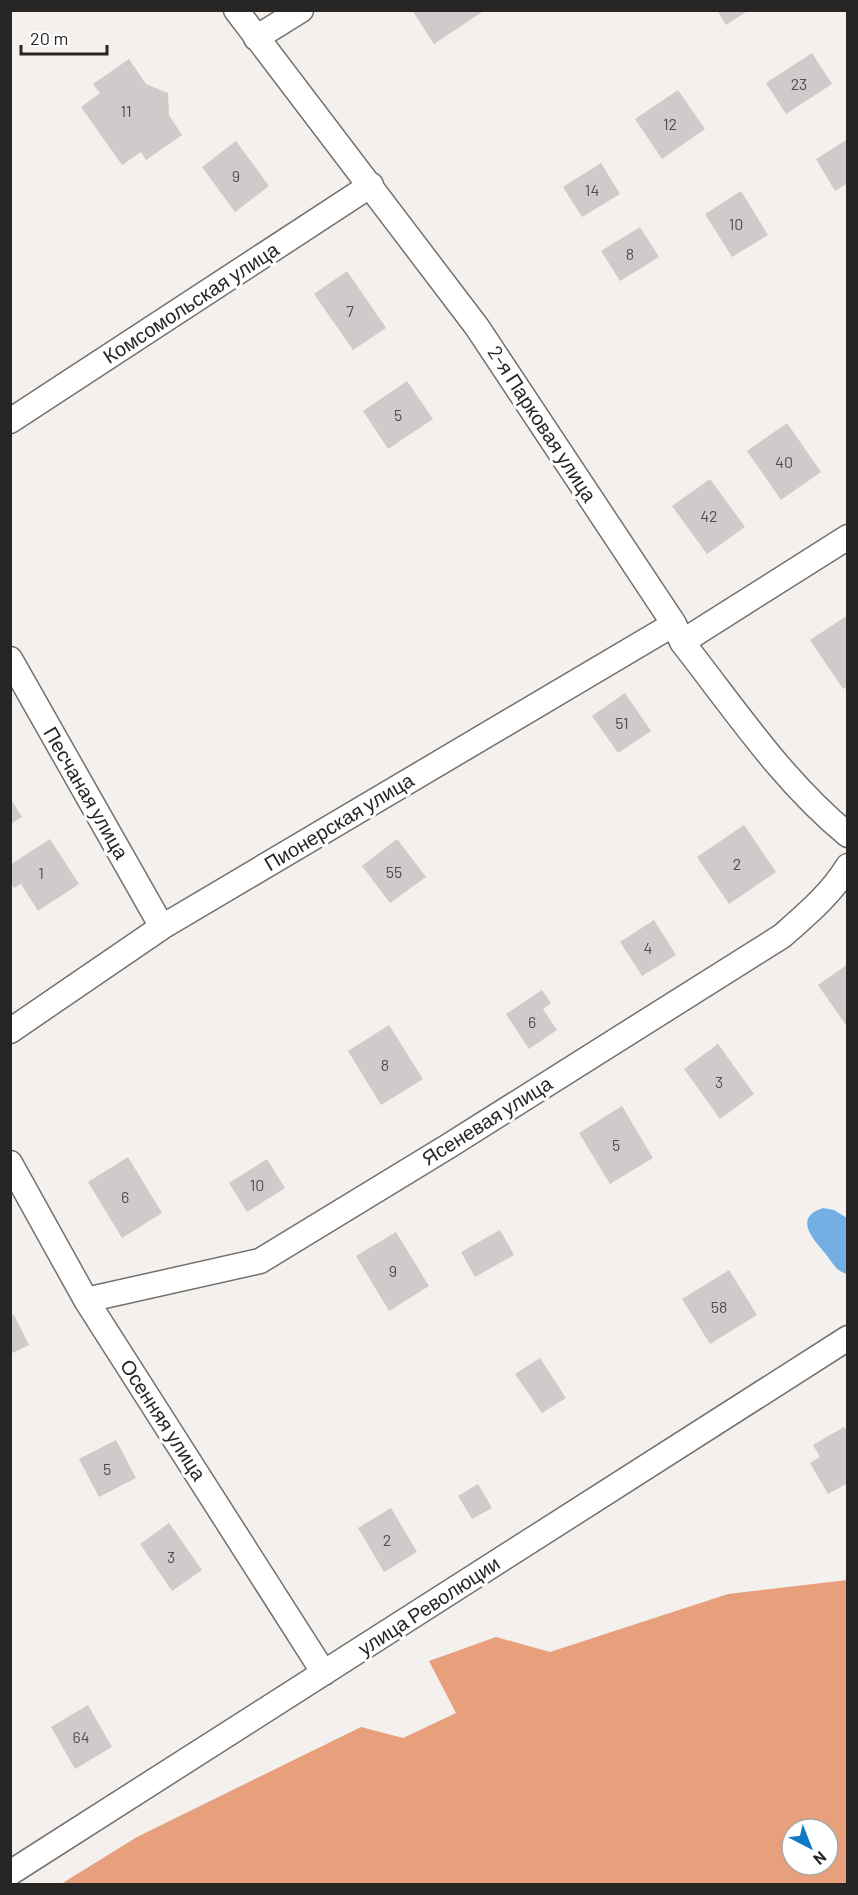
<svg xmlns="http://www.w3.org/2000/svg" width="858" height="1895" font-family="Barlow,sans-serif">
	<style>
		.forest { fill: #e89f7b; fill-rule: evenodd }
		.water { fill: #73aee4 }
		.building { fill: #cecbca }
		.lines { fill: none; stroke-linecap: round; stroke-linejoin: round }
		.street-casing { stroke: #73706e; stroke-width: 27 }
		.street { stroke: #fff; stroke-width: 24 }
		.labels { text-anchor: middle; stroke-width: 6; stroke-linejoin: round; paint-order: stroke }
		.number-label { font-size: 16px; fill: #514f4e }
		.street-label { font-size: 20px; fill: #272625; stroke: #fff }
	</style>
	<rect width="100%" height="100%" fill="#f3f0ee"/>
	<path class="forest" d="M847,1580V1884H61L137,1837L361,1727L403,1738L456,1713L429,1661L496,1637L550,1652L728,1594ZM792,1829H828V1865H792Z"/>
	<path class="water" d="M823,1208L834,1210L847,1218V1274C835,1271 832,1261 824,1252C810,1236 795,1217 823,1208Z"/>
	<path class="building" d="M412,10H485L434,44Z
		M717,10H749L726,25Z
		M812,53L832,84L786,114L766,83Z
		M129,59L146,84L168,93L169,115L182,135L146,160L141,152L122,165L81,107L100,93L93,84Z
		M678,90L705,129L662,159L635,119Z
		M848,139V183L835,191L816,159Z
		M236,141L269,186L235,212L202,167Z
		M601,163L620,194L582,217L563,187Z
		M741,191L768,235L732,257L705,214Z
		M640,227L659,257L620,281L601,251Z
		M347,271L386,328L353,350L314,294Z
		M407,381L433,419L388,449L363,411Z
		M787,423L821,472L781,500L747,451Z
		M710,479L745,527L707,554L672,506Z
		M848,615V686L843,689L810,640Z
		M625,693L651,731L618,753L592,716Z
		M10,798L22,817L10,824Z
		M744,825L776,872L729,904L697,857Z
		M50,839L79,884L38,911L21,884L14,888L10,882V865Z
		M397,839L426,877L390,903L362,866Z
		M654,920L676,955L642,976L620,942Z
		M848,964V1028L818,985Z
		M542,990L551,1003L543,1009L557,1030L529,1049L506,1014Z
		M389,1025L423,1079L381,1105L348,1051Z
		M718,1044L754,1094L720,1119L684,1069Z
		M622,1106L653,1158L610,1184L579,1133Z
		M128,1157L162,1213L122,1238L88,1182Z
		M267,1159L285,1188L247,1212L229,1183Z
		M500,1230L514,1255L475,1277L461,1252Z
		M396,1232L429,1286L389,1311L356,1256Z
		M729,1270L757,1315L710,1344L682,1299Z
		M14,1315L29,1345L10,1354V1316Z
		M540,1358L566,1398L542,1413L515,1374Z
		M844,1427L848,1432V1483L828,1494L810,1463L820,1457L813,1445Z
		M116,1440L136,1478L99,1497L79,1459Z
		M478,1484L492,1508L472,1519L458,1496Z
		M391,1508L417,1552L384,1572L358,1528Z
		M169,1523L202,1570L172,1591L140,1544Z
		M88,1705L112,1747L75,1769L51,1727Z"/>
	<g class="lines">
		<defs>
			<path id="street" d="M236,10L477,327L674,624L682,642C734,708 782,781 848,835
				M256,38L301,10
				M10,421L371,185
				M682,642L848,537
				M10,659L162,927
				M10,1031L162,927L674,624
				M10,1163L86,1300L324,1673
				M86,1300L260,1261L447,1147L782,936C807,914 831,894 848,866
				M10,1873L848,1338"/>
		</defs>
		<use href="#street" class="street-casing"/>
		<use href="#street" class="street"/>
	</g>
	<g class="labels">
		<g class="number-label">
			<text x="799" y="90">23</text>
			<text x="126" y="117">11</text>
			<text x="670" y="130">12</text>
			<text x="236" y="182">9</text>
			<text x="592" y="196">14</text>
			<text x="736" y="230">10</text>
			<text x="630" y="260">8</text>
			<text x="350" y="317">7</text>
			<text x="398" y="421">5</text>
			<text x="784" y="468">40</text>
			<text x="709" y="522">42</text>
			<text x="622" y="729">51</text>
			<text x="737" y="870">2</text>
			<text x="394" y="878">55</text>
			<text x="41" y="879">1</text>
			<text x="648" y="954">4</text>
			<text x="532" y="1028">6</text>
			<text x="385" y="1071">8</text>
			<text x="719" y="1088">3</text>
			<text x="616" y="1151">5</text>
			<text x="257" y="1191">10</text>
			<text x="125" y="1203">6</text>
			<text x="393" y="1277">9</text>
			<text x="719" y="1313">58</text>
			<text x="107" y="1475">5</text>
			<text x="387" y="1546">2</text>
			<text x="171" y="1563">3</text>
			<text x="81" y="1743">64</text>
		</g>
		<g class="street-label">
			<text transform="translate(191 303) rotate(-33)" y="7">Комсомольская улица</text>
			<text transform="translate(542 424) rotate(57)" y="7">2-я Парковая улица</text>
			<text transform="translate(86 793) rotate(60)" y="7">Песчаная улица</text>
			<text transform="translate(339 822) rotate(-31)" y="7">Пионерская улица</text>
			<text transform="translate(487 1121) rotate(-32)" y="7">Ясеневая улица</text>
			<text transform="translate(163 1420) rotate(57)" y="7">Осенняя улица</text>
			<text transform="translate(429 1606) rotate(-33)" y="7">улица Революции</text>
		</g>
	</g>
	<rect width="858" height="1895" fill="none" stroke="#272625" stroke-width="24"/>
	<g transform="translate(810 1847) rotate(138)"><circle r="28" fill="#ffffff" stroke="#a9a8a8" stroke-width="1.5"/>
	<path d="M0-4.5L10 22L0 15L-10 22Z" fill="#0f79c4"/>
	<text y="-9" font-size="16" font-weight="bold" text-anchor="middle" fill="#272625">N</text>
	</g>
	<path d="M21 45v9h86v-9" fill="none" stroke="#272625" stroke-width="3"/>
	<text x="30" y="45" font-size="18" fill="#272625" stroke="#ffffff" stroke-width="4.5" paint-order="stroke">20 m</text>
</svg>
